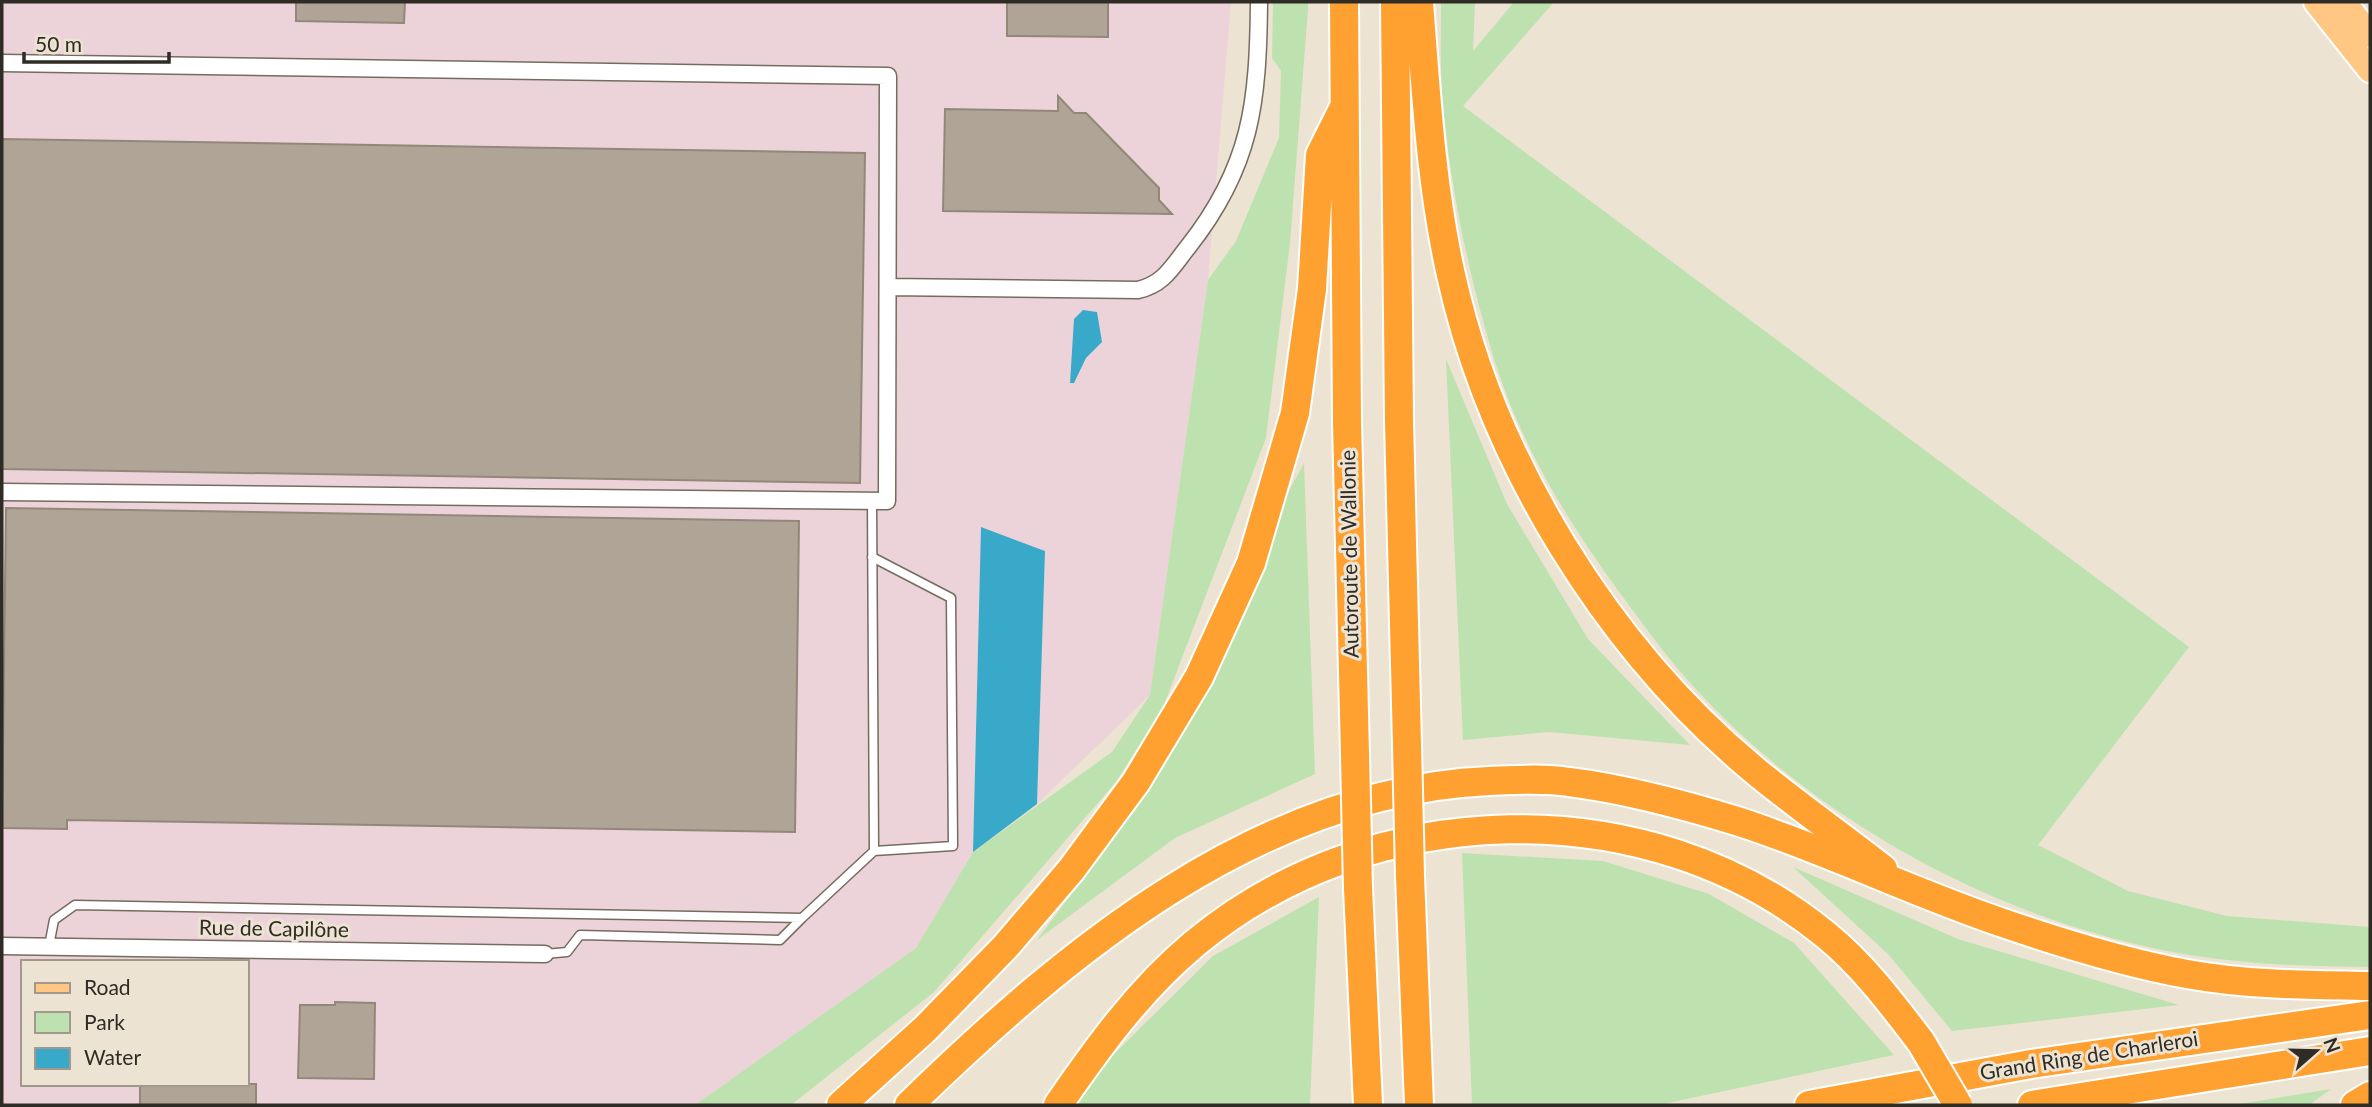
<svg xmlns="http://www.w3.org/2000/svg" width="2372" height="1107" font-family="Lato,sans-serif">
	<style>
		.industrial { fill: #ecd3da; fill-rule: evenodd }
		.green { fill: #bde2af }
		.water { fill: #39a9c9 }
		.building { fill: #afa495; stroke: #928879; stroke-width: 2 }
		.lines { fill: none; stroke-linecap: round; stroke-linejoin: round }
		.service-casing { stroke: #756c5e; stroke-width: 11 }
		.minor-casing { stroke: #756c5e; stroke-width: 19 }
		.primary-casing { stroke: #fff; stroke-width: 28 }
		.motorway-casing { stroke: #fff; stroke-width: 32 }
		.service { stroke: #fff; stroke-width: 8 }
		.minor { stroke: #fff; stroke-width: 16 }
		.primary { stroke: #ffc783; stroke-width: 24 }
		.motorway { stroke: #ffa131; stroke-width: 28 }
		.motorway-bridge-casing { stroke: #fff; stroke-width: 32; stroke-linecap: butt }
		.motorway-bridge { stroke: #ffa131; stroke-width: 28 }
		.labels { text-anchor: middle; stroke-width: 6; stroke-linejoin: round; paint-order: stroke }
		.street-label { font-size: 21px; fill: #2f2b25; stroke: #ede3d2 }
	</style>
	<rect width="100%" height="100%" fill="#ede3d2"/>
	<path class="industrial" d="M2,2H1231L1208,280L1150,695L1037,804L1045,551L981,528L973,852L916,948L695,1105H2ZM23,962H247V1084H23Z"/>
	<path class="green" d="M1273,2H1308V9L1290,243L1266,438L1162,710L1116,782L934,992L791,1105H695L916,948L973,852L1112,752L1150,695L1208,280L1236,241L1279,138L1281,71L1272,58Z
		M1441,2H1475L1473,51L1514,2H1554L1463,106L2189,647L2038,845L2128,891L2227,916L2370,927V967C2310,966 2249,965 2190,955C2005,924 1820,825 1693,686C1665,655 1639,619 1614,585C1565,517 1519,440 1494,359C1468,273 1449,182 1442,92C1440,62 1441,32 1441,2Z
		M1446,359L1507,504L1588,639L1690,745L1549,732L1463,740Z
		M1304,463L1315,774L1175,838L1037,940L1129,817L1219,660L1276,515Z
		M1462,853L1603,861L1709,894L1794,943L1894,1055L1658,1105H1472Z
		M1793,867L1958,939L2179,1005L1952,1031L1888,954Z
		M1319,897L1310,1105H1076L1104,1064L1213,956Z
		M2331,1089L2309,1105H2234Z"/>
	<path class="water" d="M1083,310L1097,312L1102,342L1086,358L1074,383H1070L1074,319Z
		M981,527L1045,551L1037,804L973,852Z"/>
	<path class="building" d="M296,2H405L404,23L296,21Z
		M1007,2H1108V37L1007,36Z
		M1058,96L1074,113H1086L1159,188V200L1172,214L943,211L945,109L1058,111Z
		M2,139L865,153L860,483L2,469Z
		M6,508L799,521L795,832L67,820V829L2,828Z
		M335,1002L375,1003L374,1079L298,1078L300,1005H335Z
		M140,1084H256V1105H140Z"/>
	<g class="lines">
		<defs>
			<path id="service" d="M872,557L951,598L953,846L874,851
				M49,946L54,920L75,905L802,918L874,851L872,500
				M545,954L567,952L580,935L780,940L802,918"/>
			<path id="minor" d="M2,63L888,76L887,501L2,492
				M888,287L1138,290C1164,284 1172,267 1188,247C1252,166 1258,102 1259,2
				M2,946L545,954"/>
			<path id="primary" d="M2316,2L2370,70
				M2344,2L2370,35"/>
			<path id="motorway" d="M1344,2L1347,422L1355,755
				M1395,2L1399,421L1407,745
				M1419,2C1426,93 1431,186 1451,275C1492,461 1607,647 1753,769C1795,804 1840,835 1883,869
				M1410,876L1419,1105
				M1358,888L1368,1105
				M841,1105L925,1029L1005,947L1071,870L1136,782L1199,677L1251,563L1295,413L1312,289L1320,155L1343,109
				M909,1105C1067,951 1259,791 1489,781C1515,780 1543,778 1569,782C1626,789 1685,805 1740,822C1832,852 1918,895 2009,925C2062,943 2132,964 2187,974C2247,985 2309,985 2370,986
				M1058,1105C1098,1047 1139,990 1194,944C1370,797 1647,788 1826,935C1863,965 1892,1004 1921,1042
				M1809,1105L2031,1064L2370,1015
				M2032,1105L2370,1051
				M2355,1105L2370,1096"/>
		</defs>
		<use href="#service" class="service-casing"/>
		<use href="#minor" class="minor-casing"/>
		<use href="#primary" class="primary-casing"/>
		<use href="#motorway" class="motorway-casing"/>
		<use href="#service" class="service"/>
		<use href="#minor" class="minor"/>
		<use href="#primary" class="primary"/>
		<use href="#motorway" class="motorway"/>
		<defs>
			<path id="motorway-bridge" d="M1407,745L1410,876
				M1355,755L1358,888
				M1921,1042L1958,1105"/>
		</defs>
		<use href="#motorway-bridge" class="motorway-bridge-casing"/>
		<use href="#motorway-bridge" class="motorway-bridge"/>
	</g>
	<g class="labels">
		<g class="street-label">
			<text transform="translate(1350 554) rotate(-91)" y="7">Autoroute de Wallonie</text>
			<text transform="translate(274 929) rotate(1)" y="7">Rue de Capilône</text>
			<text transform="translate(2089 1056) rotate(-9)" y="7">Grand Ring de Charleroi</text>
		</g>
	</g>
	<rect width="2372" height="1107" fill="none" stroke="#2f2b25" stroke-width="7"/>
	<rect x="21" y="960" width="228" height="126" fill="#ede3d2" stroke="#a1998d" stroke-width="2"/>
	<rect x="35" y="983" width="35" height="10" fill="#ffc783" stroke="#a1998d" stroke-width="2"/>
	<text x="84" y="995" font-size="21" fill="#2f2b25">Road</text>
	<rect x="35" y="1012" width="35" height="21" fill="#bde2af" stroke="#a1998d" stroke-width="2"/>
	<text x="84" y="1030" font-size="21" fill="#2f2b25">Park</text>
	<rect x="35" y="1048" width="35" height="21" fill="#39a9c9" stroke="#a1998d" stroke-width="2"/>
	<text x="84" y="1065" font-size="21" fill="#2f2b25">Water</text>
	<g transform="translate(2316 1051) rotate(70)" stroke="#ede3d2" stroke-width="5" paint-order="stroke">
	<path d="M0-5L12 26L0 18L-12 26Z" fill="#2f2b25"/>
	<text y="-10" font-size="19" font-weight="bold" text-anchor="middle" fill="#2f2b25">N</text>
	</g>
	<path d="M24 52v10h145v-10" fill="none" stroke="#2f2b25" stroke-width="3.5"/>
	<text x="35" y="52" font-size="21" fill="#2f2b25" stroke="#ede3d2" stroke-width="5" paint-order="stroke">50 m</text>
</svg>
